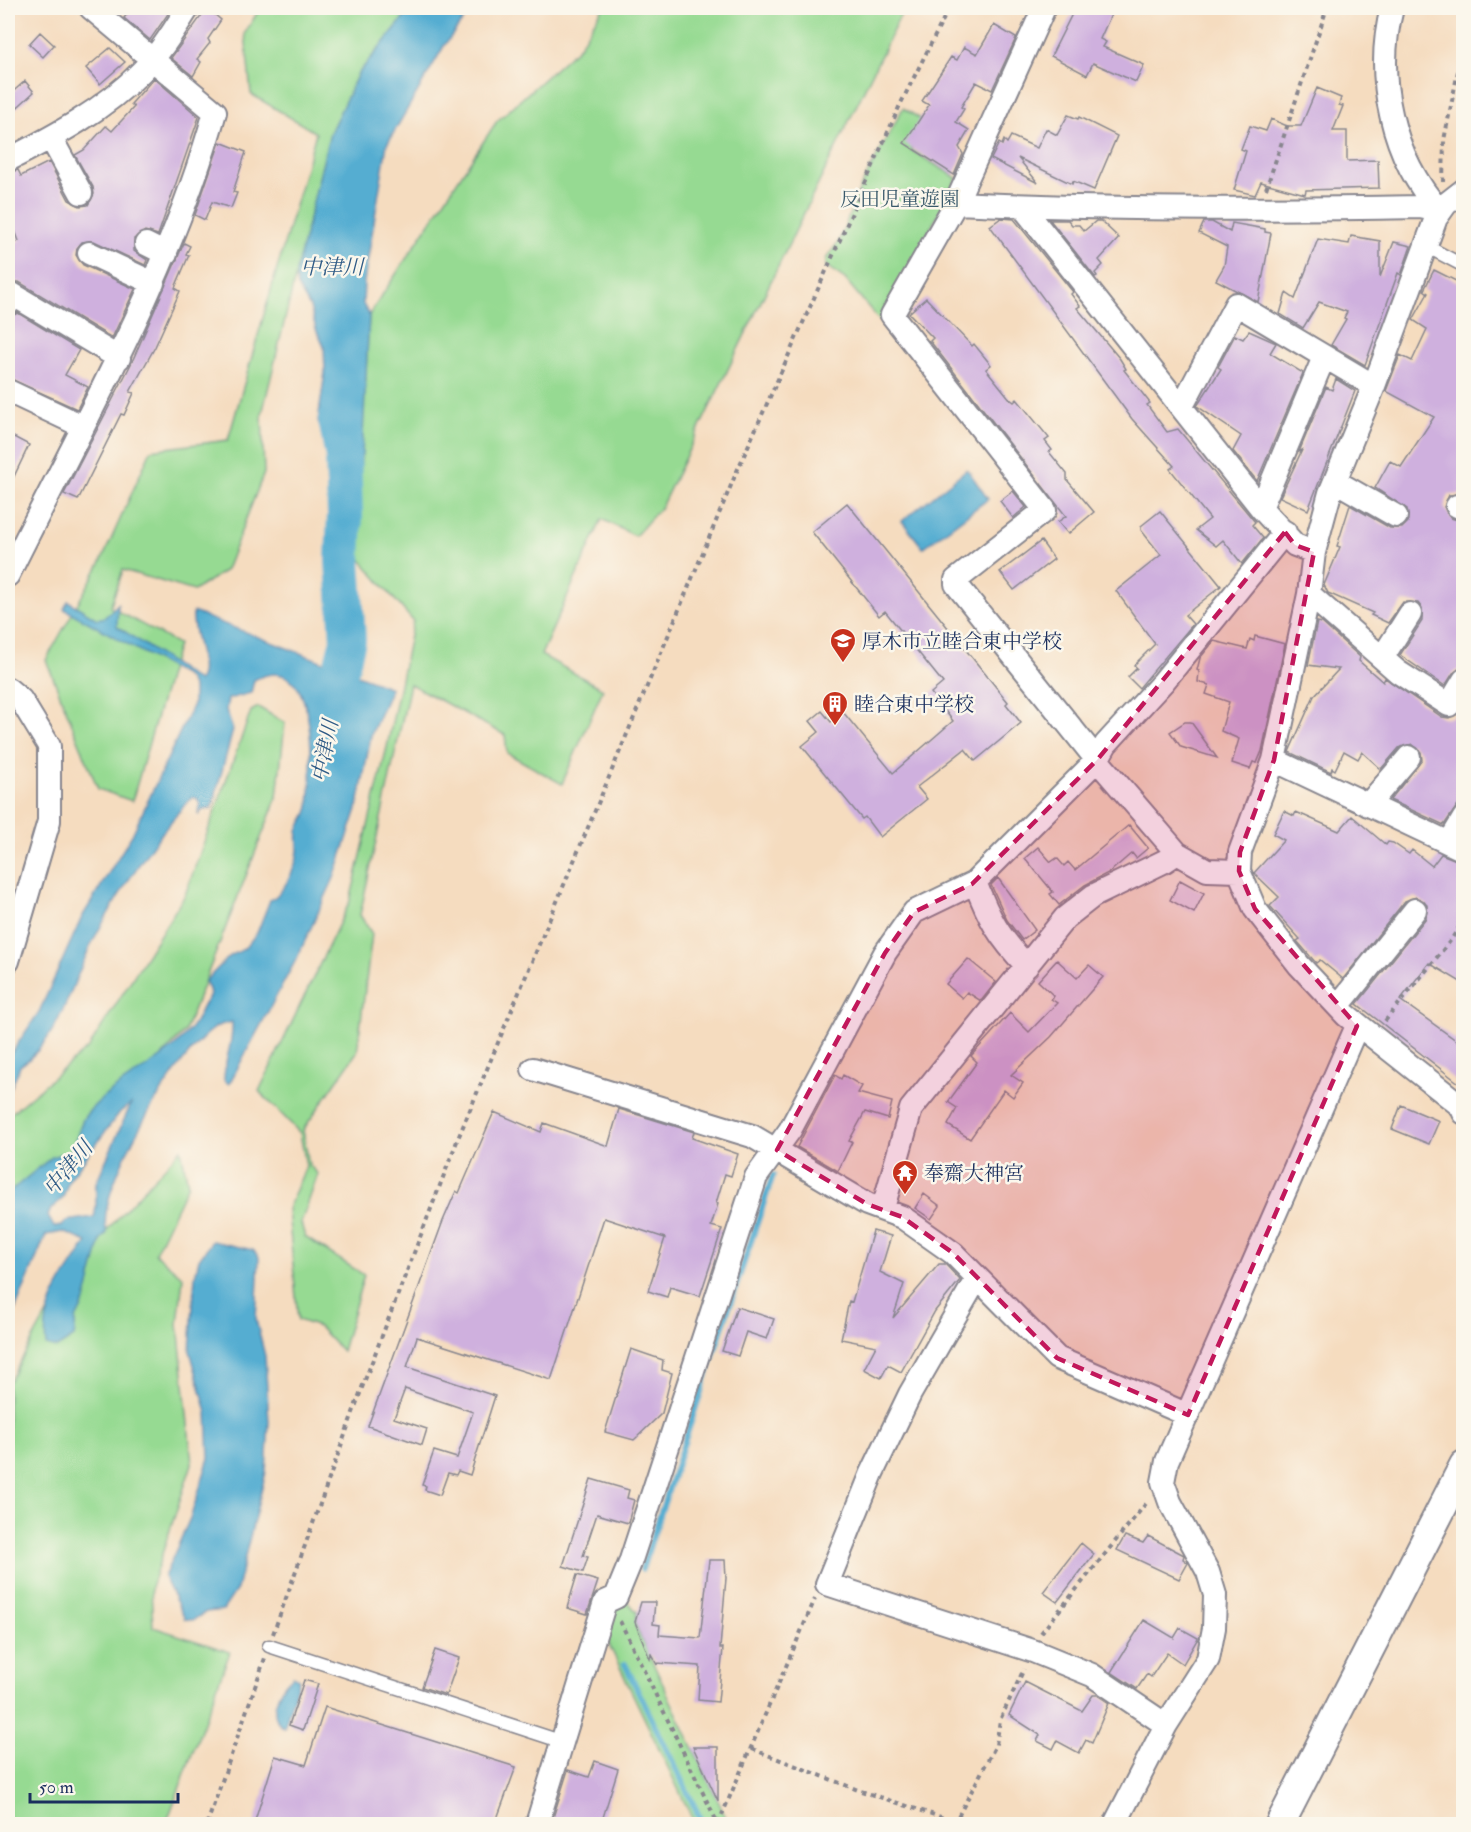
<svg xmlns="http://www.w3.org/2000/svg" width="1471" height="1832" font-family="'IM FELL Double Pica','Noto Serif JP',serif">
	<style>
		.green { fill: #96da92; stroke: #588478; stroke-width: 1.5 }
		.water { fill: #54add1; stroke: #386e98; stroke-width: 1.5; fill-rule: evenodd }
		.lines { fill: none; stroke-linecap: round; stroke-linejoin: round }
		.stream { stroke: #54add1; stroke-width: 6 }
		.river { stroke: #54add1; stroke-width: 36 }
		.building { fill: #cfb0de }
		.service-casing { stroke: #88868e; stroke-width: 15 }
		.minor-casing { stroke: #88868e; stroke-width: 26 }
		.tertiary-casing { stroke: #88868e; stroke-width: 32 }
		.path { stroke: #88868e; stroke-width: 4; stroke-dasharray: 4.5 4.5; stroke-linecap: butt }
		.service { stroke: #fff; stroke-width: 12 }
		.minor { stroke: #fff; stroke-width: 22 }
		.tertiary { stroke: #fff; stroke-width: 28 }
		.marked { fill: #c2185b; fill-opacity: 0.2; stroke: #c2185b; stroke-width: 4.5; stroke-dasharray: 12 8; stroke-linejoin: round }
		.labels { text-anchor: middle; stroke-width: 5; stroke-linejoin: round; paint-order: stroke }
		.park-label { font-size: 20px; fill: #3a5a6b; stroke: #fbf7ec }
		.poi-label { font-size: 20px; fill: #1b2f5e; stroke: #fbf7ec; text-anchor: start }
		.water-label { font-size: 21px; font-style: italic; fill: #2f5b86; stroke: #fbf7ec }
	</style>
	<rect width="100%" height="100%" fill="#fbf7ec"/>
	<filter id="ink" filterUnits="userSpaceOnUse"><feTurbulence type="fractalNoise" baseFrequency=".0167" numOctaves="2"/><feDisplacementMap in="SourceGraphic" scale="12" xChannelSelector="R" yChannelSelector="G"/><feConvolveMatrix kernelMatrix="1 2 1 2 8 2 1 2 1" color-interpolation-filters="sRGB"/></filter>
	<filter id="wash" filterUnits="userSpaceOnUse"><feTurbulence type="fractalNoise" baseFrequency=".008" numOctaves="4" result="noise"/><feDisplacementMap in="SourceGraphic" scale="24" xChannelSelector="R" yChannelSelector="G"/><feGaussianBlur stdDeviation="1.35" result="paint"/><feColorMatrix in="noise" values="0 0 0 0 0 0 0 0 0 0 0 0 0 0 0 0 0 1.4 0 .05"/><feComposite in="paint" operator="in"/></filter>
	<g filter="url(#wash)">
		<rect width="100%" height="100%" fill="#f5dcbf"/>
		<path class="green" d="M260,8H412L358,74L330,133L262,414L264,473L226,570L194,591L123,570L110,607L178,644L132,801L98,789L46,660L101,562L151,450L228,440L316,133L251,94L245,33Z
			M603,8H904L661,507L635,536L602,519L541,655L603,689L562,784L507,753L505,735L410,684L360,915L372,934L357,1052L303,1130L309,1165L318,1174L301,1223L305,1237L364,1275L342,1351L319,1327L298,1320L288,1209L306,1166L300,1133L259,1091L350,901L387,747L413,621L356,554L369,315L497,121L578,48Z
			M903,108L927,123L911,150L957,178L896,295L880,321L845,279L826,266V259L839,241L860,188Z
			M258,707L285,723L277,797L185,1031L19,1211L8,1231V1116L89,1047L185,895L251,711Z
			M181,1149L188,1184L155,1253L183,1277L178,1324L192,1464L151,1587L153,1627L230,1652L166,1824H8V1384L73,1267Z
			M623,1596L637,1612L635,1625L729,1824H695L604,1634Z"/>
		<path class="water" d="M412,8H472L444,46L387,144L364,282L363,304L369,315L362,455L330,477L326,440L318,421L325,372L324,347L316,329L310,307L297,286L296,272L330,133L358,74Z
			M967,469L988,499L923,548L902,521Z
			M68,601L97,619L105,617L118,604L117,626L198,681C209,667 190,631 193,612L391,688L371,735L358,806L334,878L298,956L229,1084L224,1080C224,1059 234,1042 232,1022C228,1023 222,1024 218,1026C181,1046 92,1193 107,1233L101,1239L85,1301L76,1319L74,1337L57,1348L46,1345C41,1302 66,1276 87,1242L63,1232L46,1235L8,1327V1193L52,1157L61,1154L66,1155C80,1144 76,1127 86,1115C119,1074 181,1060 201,1010C207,996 215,998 205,981L230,956L244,949L257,933L270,900C284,894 297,866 298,850C298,844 297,837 298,831C300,823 308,816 309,806C312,772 321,645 254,680L251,693L228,699L226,710L233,730L212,808L203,809L198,815L200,805L197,798L192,797C155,838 121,889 95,937C72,980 61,1039 20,1066L8,1095V1058L39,1012L82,917L132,835L193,704V687L187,677L64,609ZM131,1104L96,1183C95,1195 98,1204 94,1217L66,1221L61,1226L54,1227L48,1216L51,1209L63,1198L69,1180L120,1112Z
			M212,1241L253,1250L259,1257L256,1320L265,1356L269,1422L266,1472L237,1589L223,1610L206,1612L193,1620L185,1619L164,1577L191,1516L209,1458L207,1412L190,1351L195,1276L199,1259Z
			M293,1676L299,1679L284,1728C266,1715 278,1688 293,1676Z"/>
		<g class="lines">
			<path class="stream" d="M642,1569L773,1175
				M625,1664L703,1824"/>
			<path class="river" d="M329,717L348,640L343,561L345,514L343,457L336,419"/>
		</g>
		<g id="blocks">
			<path class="building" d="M132,8H172L150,40L124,18Z
				M207,8L221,20L208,39L210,43L197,59L201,62L193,76L171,58Z
				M1075,8H1114L1100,39L1106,42L1103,47L1144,65L1136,82L1093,63L1087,75L1051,56Z
				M994,25L1016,38L992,90L976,82L961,107L964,109L956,122L969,130L959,147L963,154L954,175L904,143L929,105L922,101L951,57L957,60L964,47L977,54Z
				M40,32L54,45L43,57L29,44Z
				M110,48L125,62L100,84L86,68Z
				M154,78L199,117L158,235L145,231L134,239V251L147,260L145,265L94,241L82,242L77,248L76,255L83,265L135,289L112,338L19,282H8V245L19,241L8,212V173L18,170L21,176L49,162L69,200L80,206L88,205L94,194L93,187L75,155L84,150L106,126L112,131L134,107L131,104Z
				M25,81L34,92L8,116V96Z
				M1317,88L1341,98L1339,105L1343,106L1333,131H1347V161L1378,160L1379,188L1306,190L1305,194L1261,182L1255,195L1234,190L1246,151L1241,149L1250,126L1266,131L1271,119L1287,126H1301Z
				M1068,115L1078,119L1079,117L1117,136L1094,190L1073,181L1072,184L1018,158L1038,183L991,159L999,143L1002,145L1004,140L1007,143L1011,136L1037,148L1046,129L1057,135Z
				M220,142L246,152L233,192L237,193L231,208L212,202L205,220L195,215Z
				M1001,218L1014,219L1073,292L1071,294L1080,306L1077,308L1120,359L1126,369L1124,370L1150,403L1147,405L1167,432L1178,429L1255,522L1252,525L1263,538L1242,564L1223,540L1216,546L1196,530L1210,519L1170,469L1174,466L1132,419L990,226Z
				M1050,220H1068L1072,225H1079L1084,231L1096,221H1101L1119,238L1099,260L1103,265L1095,273L1097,276L1095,277Z
				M1204,222H1212L1230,232L1232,223L1265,229V232L1271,233L1258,302L1216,280L1224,266L1227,247L1199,233Z
				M1351,236L1380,241V277L1394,242L1411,246L1401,275L1398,273L1365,365L1331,345L1346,319L1344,318L1347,312L1319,302L1303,328L1280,314L1286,293L1295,299L1318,239L1349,244Z
				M184,243L190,246L186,254L189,255L175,288L180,291L155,347L130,392L134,393L124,415L121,414L78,500L64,494L131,364Z
				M1434,270L1464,285V494L1449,495L1444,507L1451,518L1464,522V667L1453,673L1445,686L1400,655L1422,621V608L1418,603L1403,602L1388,623L1371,615L1373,613L1328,593L1324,585L1340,547L1337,546L1350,505L1390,528H1402L1408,522L1407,509L1375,488L1390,461L1401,467L1434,417L1386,391L1400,355L1412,361L1427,329L1413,320L1428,293L1424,290Z
				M926,298L972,346L974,344L991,365L986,369L1010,399L1014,402L1017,399L1049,438L1045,441L1052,450L1049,452L1067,474V480L1094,512L1068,534L1058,522L1066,516L930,341L933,338L909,313Z
				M18,313L79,350L65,375L88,387L77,409L8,378V328L12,319L9,317Z
				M1249,331L1276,343L1270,353L1303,373L1257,481L1233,451L1241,436L1197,406L1221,369L1218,367L1235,335L1243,339Z
				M1336,379L1355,391L1308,510L1280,497L1302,450L1299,452L1326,387L1332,390Z
				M8,434L29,445L8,489Z
				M1013,491L1026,507L1013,518L1000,501Z
				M847,503L1008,702L1006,704L1021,723L975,761L965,749L917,787L927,799L880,837L865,817L862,819L802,746L819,732L810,721L822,711L831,722L843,712L893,773L953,721L931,693L943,683L885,611L879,616L812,532Z
				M1160,511L1221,586L1185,615L1193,624L1139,688L1128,677L1137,668L1134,665L1155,644L1116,591L1161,555L1141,530V526Z
				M1041,541L1054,559L1014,590L1000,572Z
				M1317,622L1322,623L1360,657L1359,661L1383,682L1385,678L1442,717L1449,718L1460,712L1464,714V796L1444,825L1390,800L1422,760L1421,752L1412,744L1399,748L1381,769L1362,752L1358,759L1344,751L1335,770L1332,768L1331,772L1289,752L1314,696L1339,669L1308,665Z
				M1255,636L1285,644L1262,751L1257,763L1253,762L1250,769L1232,763L1239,739L1221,731L1229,702L1206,694L1209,685L1198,682L1199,671L1197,670L1200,658L1214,641L1247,649L1250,639L1254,641Z
				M1185,722H1191L1217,758L1181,747L1170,732Z
				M1284,811L1294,816L1296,812L1339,831L1352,816L1386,845L1388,842L1393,843L1409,854L1412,850L1432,866L1441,854L1464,863V984L1429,963L1400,1000L1464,1046V1087L1357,1004L1426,918L1427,905L1416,897L1405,901L1343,979L1320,960L1316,963L1297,941L1300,939L1270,906L1279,897L1254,873L1284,840L1273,834Z
				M1129,825L1148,848L1136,858L1132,853L1110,872L1085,885L1059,905L1050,894L1053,892L1025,858L1038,847L1051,862L1057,858L1064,866L1068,862L1075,870Z
				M998,878L1035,930L1022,940L1007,920L991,885Z
				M1180,880L1204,893L1194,913L1170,900Z
				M968,959L996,982L981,1001L967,992L962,998L946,984Z
				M1057,960L1077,978L1089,965L1103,977L1051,1037L1011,1075L1023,1083L1013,1097L1004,1090L970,1139L948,1125L957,1108L948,1102L977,1062L971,1056L1010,1013L1029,1032L1057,1003L1051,999L1054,996L1038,981Z
				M835,1075L841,1079L843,1075L862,1086L858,1093L892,1102L888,1119L865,1112L849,1141L852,1142L838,1171L797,1147Z
				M1401,1105L1439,1121L1429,1144L1392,1129Z
				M619,1109L694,1132L692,1138L738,1154L731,1176L725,1174L716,1203L718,1204L711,1226L722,1229L700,1296L670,1287L667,1297L648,1291L665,1238L604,1218L551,1380L417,1337L407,1367L495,1396L470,1475L458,1471L456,1475L448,1473L440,1495L425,1490L426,1486L422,1485L434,1451L457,1458L473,1412L405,1389L394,1418L427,1429L422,1445L368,1426L443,1221L456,1191L459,1193L494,1112L541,1132L544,1123L608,1146Z
				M924,1194L940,1206L931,1219L915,1208Z
				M873,1231L891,1236L880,1272L904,1284L893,1318L939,1264H945L960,1280L935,1311L901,1372L888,1365L881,1378L864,1369L876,1346L841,1339L849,1301L852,1302Z
				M737,1307L774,1319L767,1339L746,1332L738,1356L722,1351Z
				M631,1349L663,1360L662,1370L672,1373L662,1413L634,1440L605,1432Z
				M591,1479L629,1490L627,1498L634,1500L628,1523L597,1514L583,1556L588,1557L583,1572L563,1566Z
				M1125,1536L1143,1543L1148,1536L1184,1555L1183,1559L1188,1563L1179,1579L1117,1550Z
				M1081,1543L1094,1554L1057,1602L1043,1592Z
				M709,1560H725L726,1578L720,1648H723L718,1702L698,1700L700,1666L657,1663V1665L651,1654L650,1659L635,1622L641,1602H655L653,1624L660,1625L659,1635L700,1638Z
				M577,1575L598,1581L587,1614L567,1608Z
				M1144,1620L1174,1638L1180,1628L1198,1638L1183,1664L1167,1653L1151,1677L1147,1674L1137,1689L1111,1672Z
				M435,1650L459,1658L446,1695L422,1687Z
				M304,1680L318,1684L303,1730L289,1725Z
				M1025,1682L1082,1711L1093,1695H1097L1109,1703L1092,1743L1086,1740L1079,1753L1057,1741L1053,1749L1037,1741L1040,1735L1009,1715Z
				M325,1707L516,1767L495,1824H254L275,1756L306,1765Z
				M693,1747H718V1801Z
				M595,1761L618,1769L601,1824H551L568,1770L589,1777Z"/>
		</g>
	</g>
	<g filter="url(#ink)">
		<use href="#blocks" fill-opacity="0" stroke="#88868e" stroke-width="1.5"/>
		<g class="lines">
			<defs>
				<path id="service" d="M1424,245L1464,266
					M269,1646L563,1742"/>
				<path id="minor" d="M1044,8L956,203L892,315L1045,510L956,580V584L1097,760L1177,853L1207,870L1239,871
					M1392,8C1374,77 1392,158 1440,211
					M51,138L81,193
					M8,160C55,136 104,110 142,71C161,52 174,30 188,8
					M1464,190L1446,204L1436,218L1374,386L1330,493L1314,552L1309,594L1274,760L1240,852L1239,871L1255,909L1299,965L1346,1015L1461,1106L1464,1113
					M956,203C1111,210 1265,210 1420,207L1440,211
					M1022,206L1261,508L1295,545L1314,552
					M146,244L166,254
					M89,253L153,283
					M8,304L12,294L119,358
					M8,391L82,426
					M1182,406L1236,304L1374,386
					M1335,481L1396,516
					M1457,506L1464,509
					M1261,508L1324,357
					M8,575C83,423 169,276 215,112L91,8
					M1309,594L1398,672L1449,705L1464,680
					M1382,658L1410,614
					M8,689L21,700L49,746V821L8,961
					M1274,760L1464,850
					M1368,805L1409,757
					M1449,843L1464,818
					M975,882C989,919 999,937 1027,966
					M1338,1006L1415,910
					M533,1069L752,1136L867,1204L902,1217L953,1253L1057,1358L1188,1415
					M883,1208L911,1109L1065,918L1093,896L1165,861L1177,853
					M977,1278L910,1394L872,1473L827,1584L1033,1651L1092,1675L1166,1725
					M537,1824L605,1602L616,1597L630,1563L756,1177L790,1130L885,953L914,912L974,883L1097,760L1106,744L1163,682L1285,532
					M1115,1824L1166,1725L1208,1659L1214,1628L1215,1595L1208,1572L1170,1502L1163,1482L1167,1461L1357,1026"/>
				<path id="tertiary" d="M1280,1824L1464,1465"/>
			</defs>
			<use href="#service" class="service-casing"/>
			<use href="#minor" class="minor-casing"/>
			<use href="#tertiary" class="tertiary-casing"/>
			<path class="path" d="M1443,182L1444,140L1464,42
				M1266,189L1327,8
				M1385,1021L1451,940L1464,919
				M620,1621L717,1822
				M1041,1633L1148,1501
				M273,1634L363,1385L459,1136L737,471L900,105L949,8
				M752,1749L858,1790L956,1822
				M207,1824L265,1658
				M718,1824L815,1599
				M954,1824L996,1745L1000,1720L1024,1669"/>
			<use href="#service" class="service"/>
			<use href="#minor" class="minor"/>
			<use href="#tertiary" class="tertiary"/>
		</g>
	</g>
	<path class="marked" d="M1285,532L1295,545L1314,552L1274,760L1240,852L1239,871L1255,909L1357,1026L1188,1415L1057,1358L953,1253L902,1217L867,1204L777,1150L885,953L914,912L972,884L1097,760Z"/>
	<defs>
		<symbol id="school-pin" viewBox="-11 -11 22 30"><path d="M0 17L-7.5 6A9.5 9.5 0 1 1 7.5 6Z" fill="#c8321e" stroke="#fbf7ec"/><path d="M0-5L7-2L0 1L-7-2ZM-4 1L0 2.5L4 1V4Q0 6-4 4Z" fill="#fff"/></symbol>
		<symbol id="building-pin" viewBox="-11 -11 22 30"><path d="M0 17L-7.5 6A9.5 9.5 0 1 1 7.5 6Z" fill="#c8321e" stroke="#fbf7ec"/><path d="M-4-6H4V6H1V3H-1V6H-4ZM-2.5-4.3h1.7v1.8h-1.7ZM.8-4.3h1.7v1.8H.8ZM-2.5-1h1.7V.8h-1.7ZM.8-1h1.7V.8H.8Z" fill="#fff"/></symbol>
		<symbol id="temple-pin" viewBox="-11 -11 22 30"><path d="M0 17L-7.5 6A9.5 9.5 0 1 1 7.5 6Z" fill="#c8321e" stroke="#fbf7ec"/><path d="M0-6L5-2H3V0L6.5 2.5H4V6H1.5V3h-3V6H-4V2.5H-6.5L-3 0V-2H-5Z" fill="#fff"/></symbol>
	</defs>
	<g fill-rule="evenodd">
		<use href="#school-pin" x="828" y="626" width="30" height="40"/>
		<use href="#building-pin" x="820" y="689" width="30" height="40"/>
		<use href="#temple-pin" x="890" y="1158" width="30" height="40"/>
	</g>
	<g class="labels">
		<g class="park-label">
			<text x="900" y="206">反田児童遊園</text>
		</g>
		<g class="poi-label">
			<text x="862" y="648">厚木市立睦合東中学校</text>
			<text x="854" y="711">睦合東中学校</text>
			<text x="924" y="1180">奉齋大神宮</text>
		</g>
		<g class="water-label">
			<text x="332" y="274">中津川</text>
			<text transform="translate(325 751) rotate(-79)" y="7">中津川</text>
			<text transform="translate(68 1168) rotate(-50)" y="7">中津川</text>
		</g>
	</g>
	<rect width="1471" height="1832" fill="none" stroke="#fbf7ec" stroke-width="30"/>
	<path d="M30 1793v9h148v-9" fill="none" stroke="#1b2f5e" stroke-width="3"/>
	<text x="39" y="1793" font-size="18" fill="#1b2f5e" stroke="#fbf7ec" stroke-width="4.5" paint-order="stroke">50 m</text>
</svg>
